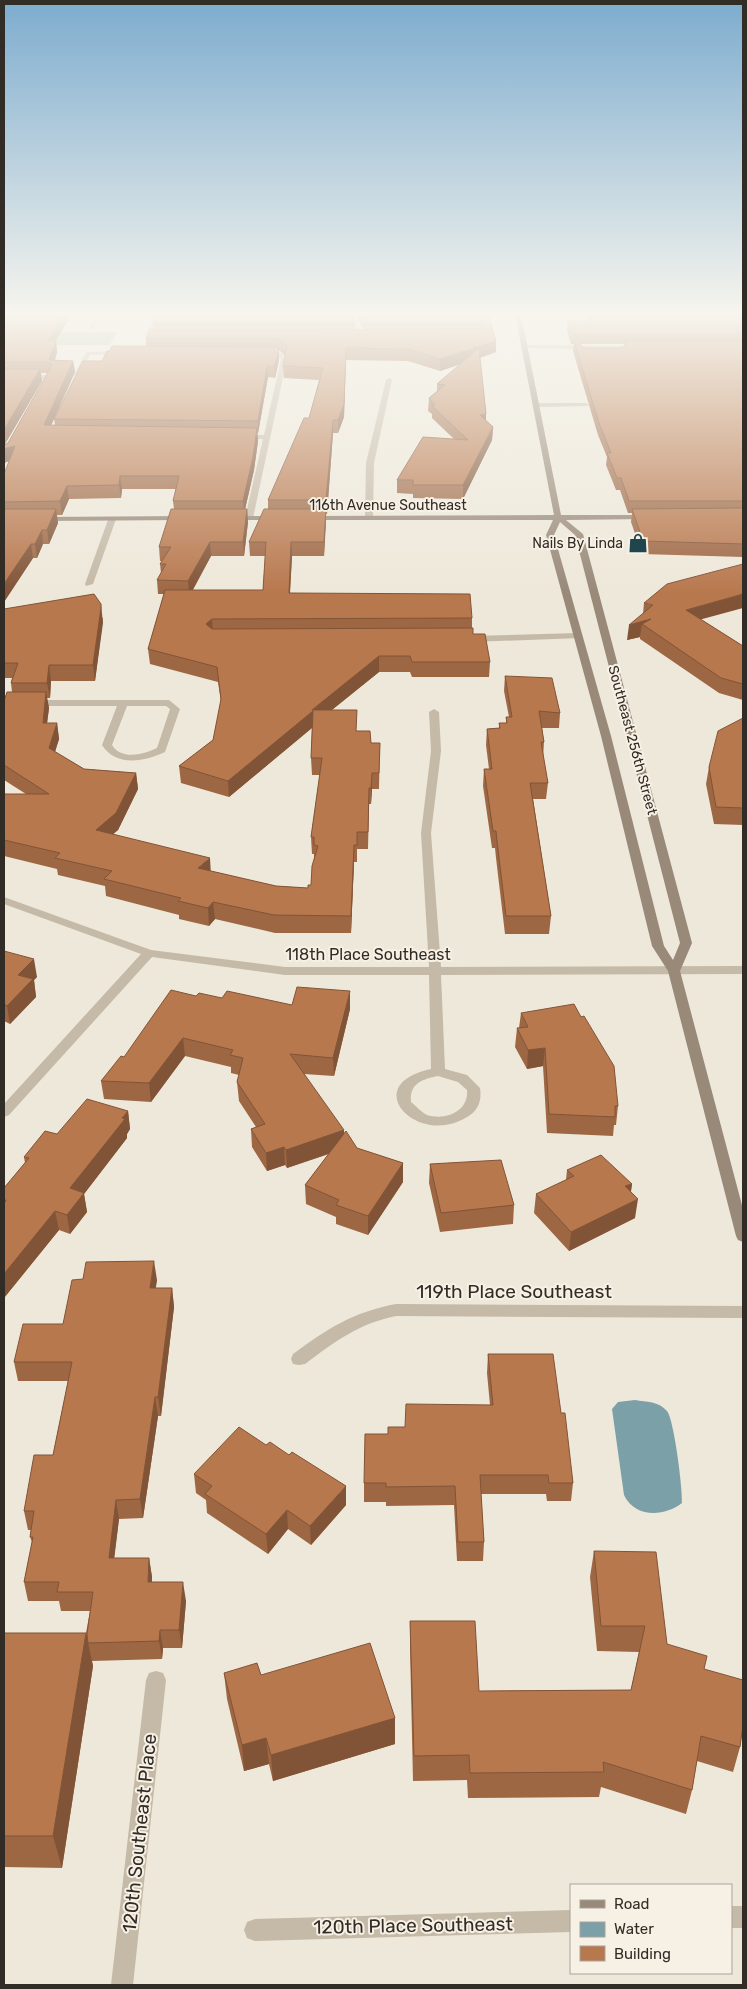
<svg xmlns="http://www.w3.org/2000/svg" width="747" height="1989" font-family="Rubik,sans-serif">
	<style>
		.green { fill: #acbb9c }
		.water { fill: #7ca0a8 }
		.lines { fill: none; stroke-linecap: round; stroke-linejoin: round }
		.service { fill: #c5b9a7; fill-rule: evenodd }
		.minor { fill: #c5b9a7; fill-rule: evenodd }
		.secondary { fill: #988979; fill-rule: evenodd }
		.wall { fill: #9e6743; fill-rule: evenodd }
		.shaded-wall { fill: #815437 }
		.building { fill: #b8784e; stroke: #815437 }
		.labels { text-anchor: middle; stroke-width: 4; stroke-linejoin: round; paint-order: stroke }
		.far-street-label { font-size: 14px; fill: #322c27; stroke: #f7f1e5 }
		.far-poi-label { font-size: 14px; fill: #322c27; stroke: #f7f1e5; text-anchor: end }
		.street-label { font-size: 16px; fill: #322c27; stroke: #f7f1e5 }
		.near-street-label { font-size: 19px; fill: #322c27; stroke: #f7f1e5 }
	</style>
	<rect width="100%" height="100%" fill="#eee8da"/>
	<path class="green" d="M4,332H117L110,345H4Z"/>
	<path class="water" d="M635,1400C647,1402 658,1401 667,1411C674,1419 683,1490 682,1503C664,1517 635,1518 624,1495L612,1409L618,1402Z"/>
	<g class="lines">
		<path class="service" d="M95,314H101L93,330H89Z
			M151,314H157L152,336L162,338V340L146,337Z
			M348,314H354L364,339L359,338Z
			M586,403L589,405L588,406L537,407L534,405L537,403Z
			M156,1671L163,1673L166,1680L133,1985H111L146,1680L149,1673Z"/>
		<path class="minor" d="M525,345L638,346L641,348L638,350L523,348Z
			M263,350L281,353L287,359L253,518L249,520L245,518L263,439H242L239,437L242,435H264L281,359L277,356L261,353Z
			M121,351L123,354L90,355L79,376L74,375L86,352Z
			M4,375H49L52,377L43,390L40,388L45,379H4Z
			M389,378L392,380L374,463L373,518L369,520L365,518L366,463L386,380Z
			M109,517L116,519L93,584L86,586L85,584Z
			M578,633L581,634V638L470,642L466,639L470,636Z
			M4,700H169L180,709L165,752C144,762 116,767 102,745L117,706H4ZM127,706H166L170,709L157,748C143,755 121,760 112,745Z
			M434,709L439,712L441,751L431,833L441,967L743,966V974L441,975L445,1069L467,1075L480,1088C482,1101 478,1111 467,1117C418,1148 357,1085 431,1069L429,975H285L152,957L9,1115L4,1117V1104L141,954L4,904V897L151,950L285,967H429L421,833L431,751L429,712ZM438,1076L458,1082L467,1090C469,1111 446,1121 427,1115C421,1112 416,1106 411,1102C409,1084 422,1079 438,1076Z
			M396,1304L743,1306V1318L396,1316C360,1323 334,1342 305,1364L299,1365L293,1364L291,1359L293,1354C327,1329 353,1312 396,1304Z
			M731,1906H743V1928H731Z
			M571,1910V1932L255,1941L247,1938L244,1930L247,1922L255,1919Z"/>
		<path class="secondary" d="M515,314H521L561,515H646L650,517L646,519L566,520L583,534L692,943L680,971L743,1209V1242L738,1240L736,1236L668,971L652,946L601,736L546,535L553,520H309L305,518L309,516L554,515ZM560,522L575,535L680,943L673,960L664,946L611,736L554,535Z
			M184,516L188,518L187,520L41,521L37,519L41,517Z
			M228,516H276L280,518L276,520H231L227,518Z"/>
	</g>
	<path class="wall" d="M4,314L56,341L57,352L55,360L73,361L75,372L51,425H55L54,419L102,361L146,346V338L154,329L153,323H355V330H363L355,314H488L496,341V352L480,358L486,421L493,427L492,440L463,499L413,498V494L397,493V480L454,439L432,418V414L428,411L429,398L437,391V384L461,364L440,371L408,361L346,360L344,417L338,433H333L327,514H326L324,556H292L290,593L472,618V628L473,634L490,662L489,677H412L410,672H379L332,710L371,743H380L379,789H372L371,804H369L368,849H357V862H354L351,933H275L215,919L209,926L179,919V915L106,896L105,886L58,875L57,869L4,856V794H26L4,780V701L12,692L11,683L12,678H4V609L103,618L95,681H51L50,698H47L49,708L47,723H57L59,739L55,752L84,769L136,773L138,789L118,830L113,834L211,871L276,886L308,888L311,885L314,861V854H312L311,837L320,775H312L311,758L312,728L229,797L181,783L179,766L213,740L221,702L218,682L150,664L148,649L164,594H158L157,580L161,573L160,564L162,561H160L159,547L174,509L173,501L176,489H122L121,498L69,499L62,515H57L58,523L49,544H43L37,558H33L4,602V474L9,461L4,463ZM279,350L285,356L283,366L284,378L319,380L309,418L268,500V509L249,542L250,556H265L263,590H193L211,556H244L248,522L247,509H245L254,470L258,441L257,433H258L268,377L275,378L279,360ZM41,373H48L8,443L4,445L42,381Z
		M586,314H743V557L642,554L631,522L632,513H628L620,490H616L606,465L607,457L598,435L573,351L574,344H571L567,331V321H589ZM580,344H624V346L621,348H585L581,346Z
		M644,603L702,620L743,646V700L719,693L640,639V637L627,640L643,614Z
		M505,676L560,713L559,728H542L544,742L543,757L548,783L546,799H533L551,916L549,934H505L496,858L495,848H492L483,786L484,769H489L486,745L487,729L499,728V723H506V717H509L504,691Z
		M743,718V825L714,824L706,784L709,767Z
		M4,951L37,977L34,980L36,997L10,1024L4,1021Z
		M196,996L222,998L292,1005L350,1009L334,1076L304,1074L344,1133L357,1148L403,1163V1182L368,1235L336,1224V1217L306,1204L305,1185L329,1154L287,1168L285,1165L267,1171L252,1147L251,1129L256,1127L239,1101L237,1082L239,1075L231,1073V1067L185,1056L151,1102L104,1099L101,1081L124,1057Z
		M521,1013L618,1106L616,1125H614L613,1136L547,1133L543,1066L527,1069L515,1047L517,1028H519Z
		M128,1111L130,1129L127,1134V1138L84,1194L87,1212L70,1234L59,1230L4,1298V1188L25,1163L24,1157L57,1134Z
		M430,1164L514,1205L513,1224L440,1232L429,1183Z
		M567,1170L632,1184L631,1192L635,1218L569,1251L534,1213L536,1194L566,1180Z
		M157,1280L155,1288H172L174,1307L161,1416H158L143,1518L119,1519L114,1558H149L152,1577V1582L186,1601L182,1648H163L162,1659L92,1661L93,1666L62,1868L4,1867V1633H86L90,1611H61L59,1601H28L24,1582L32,1542L30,1537L31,1530H28L24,1511L53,1455L68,1381H18L14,1362L63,1324Z
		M488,1354L561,1413L573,1483L571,1501H547L546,1494H481L484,1542L483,1561H457L454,1505L386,1506V1502H364V1483L405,1427L490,1405L487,1373Z
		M194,1474L346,1505L311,1545L288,1529L268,1554L207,1513L206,1500L196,1493Z
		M594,1551L667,1644L704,1669L740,1747L733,1772L697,1761L692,1790L686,1814L601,1787L599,1797L468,1798L467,1780L413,1781L410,1647V1621L479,1691L631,1690L639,1652L597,1651L590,1577Z
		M224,1673L261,1675L395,1718V1744L273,1781L269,1764L244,1771L227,1699Z"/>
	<path class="shaded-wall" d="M64,314H72L49,352L48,341Z
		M56,341L57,352L53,366L49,360Z
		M496,341V352L440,371V359Z
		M346,348L344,417L338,433V420Z
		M279,349V360L275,378L274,367Z
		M73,361L75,372L46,437L44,425Z
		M267,366L268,377L258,433V421Z
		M40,369L42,381L4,446V430Z
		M486,414V426L480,415Z
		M333,420V433L327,514L326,500Z
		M493,427L492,440L463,499V485Z
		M257,428L258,441L254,470L244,514L243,501Z
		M15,446L17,458L4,463V449Z
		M120,476L122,489L121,498L119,485Z
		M67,486L69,499L62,515L60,501Z
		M56,509L58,523L49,544L47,530Z
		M247,509L248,522L244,556L243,542Z
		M326,509V522L324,556V542Z
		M42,530L43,544L37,558L35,544Z
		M210,542L211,556L189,596L188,581Z
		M291,542L292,556L289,608V593Z
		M31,544L33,558L4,602V584Z
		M743,594V608L684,624L686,610Z
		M101,604L103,623L95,681L93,665Z
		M212,619L213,634L206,624Z
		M651,619L642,624L640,637L627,640L629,625Z
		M379,656V672L313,725V727L229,797L228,781L312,710Z
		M49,665L51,681L50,698L47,683Z
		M46,692L49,708L45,739L43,723Z
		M57,723L59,739L51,764L49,748Z
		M136,773L138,789L118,830L98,847L96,830Z
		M372,773V789L371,804V788Z
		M354,845V862L351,933V916Z
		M210,858L211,875L198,868Z
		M213,902L215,919L209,926L208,908Z
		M34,959L37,977L34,980L36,997L10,1024L7,1006L18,975Z
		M350,991V1009L334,1076L333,1058Z
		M183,1038L185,1056L151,1102L149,1083Z
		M545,1048L543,1066L527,1069L528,1050Z
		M128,1111L130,1129L127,1134V1138L84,1194L87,1212L70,1234L67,1215L70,1188Z
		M344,1130L345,1148L287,1168L286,1150Z
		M284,1147L285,1165L267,1171L266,1153Z
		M403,1163V1182L368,1235V1216Z
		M632,1184L629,1202L625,1186Z
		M638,1199L635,1218L569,1251L571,1232Z
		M55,1211L59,1230L4,1298V1274Z
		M154,1261L157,1280L153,1307L150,1288Z
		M172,1288L174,1307L161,1416L158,1397Z
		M155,1397L158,1416L143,1518L140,1499Z
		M346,1486V1505L311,1545L310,1526Z
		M116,1500L119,1519L112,1577L109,1558Z
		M287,1510L288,1529L268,1554L266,1534Z
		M149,1558L152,1577L151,1601L148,1582Z
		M183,1582L186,1601L182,1648L179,1630Z
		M160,1630L163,1648L162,1659L159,1641Z
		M86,1633L93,1666L62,1868L53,1836Z
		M395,1718V1744L273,1781L271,1755Z
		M266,1738L269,1764L244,1771L242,1745Z"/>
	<path class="building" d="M4,314H64L48,341H56L49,360L73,361L44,425L257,428L253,457L243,501H173L179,476H120L119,485L67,486L60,501L4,502V474L15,446L4,449V445L8,443L52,365L48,362H4Z
		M157,314H351L355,323H153Z
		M361,314H488L496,341L440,359L408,349L346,348L344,404L338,420H333L326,500H268L304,418H309L323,368L283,366L287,346L279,338H146L150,329L161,331L481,329L486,325L481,322L365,323Z
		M590,314H743V334H572L567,321H593Z
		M574,341H579L581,346L585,348H621L626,345L625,341H743V501H629L621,478H617L607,453H611L599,423Z
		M112,346L276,347L279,349L274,367L267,366L258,421L54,419L83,361H102L107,351H110Z
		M479,348L486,414L480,415L493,427L463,485H413V480H397L423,437L468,440L432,406L435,405L429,398L445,385L437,384Z
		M4,369H40L4,430Z
		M743,508V544L643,541L632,509Z
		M4,509H56L47,530H42L35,544H31L4,584Z
		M171,509H247L243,542H210L188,581L157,580L166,564H160L171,547H159Z
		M264,509H326L324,542H291L289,593L470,594L472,618L212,619L206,624L212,629L473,628V634H485L490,662H412L410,656H379L312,710H357L356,731H370L371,743H380L379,773H372L371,788H369L368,832H357V845H354L351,916L274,915L213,902L208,908L178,901L181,898L104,879L112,871L55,858L60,853L4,840V794H49L4,765V701L7,692H46L43,723H57L49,748L84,769L136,773L116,813L96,830L210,858L198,868L276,886L308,888V885H311L312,866L318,846L314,845V837H311L322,758H311L313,711L228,781L179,766L213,740L221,699L217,667L148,649L165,590H263L266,542H249Z
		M743,564V594L686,610L743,646V684L721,678L642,624L651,619L629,625L653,605L644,603L667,584Z
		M94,594L101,604V608L93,665H49L47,683H11L18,663H4V609Z
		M505,676L552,678L560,713L539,711L544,742H541L548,783H530L551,916H506L497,841L496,831H493L484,769H492L487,729L500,728L499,723H507L506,717H512Z
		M743,718V808L716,807L709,767L718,731Z
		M4,951L34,959L18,975L33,979L7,1006L4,1004Z
		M297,987L350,991L333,1058L290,1054L344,1130L286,1150L284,1147L266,1153L251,1129L265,1124L237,1082L243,1058L230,1055L233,1050L183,1038L149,1083L101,1081L121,1056L124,1057L171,990L196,996L199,993L222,998L227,991L292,1005Z
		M574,1004L581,1017L584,1016L614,1066L618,1106H615V1117L549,1114L545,1048L528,1050L517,1028L528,1027L521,1013Z
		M87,1099L128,1111L122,1118L125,1119L70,1188L84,1193L67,1215L55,1211L4,1274V1204L6,1200H4V1188L29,1158L24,1157L45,1131L57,1134Z
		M346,1131L357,1148L403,1163L368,1216L336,1205L339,1200L305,1185Z
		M601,1155L632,1184L625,1186L638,1199L571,1232L536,1194L574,1176L567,1170Z
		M501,1160L514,1205L441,1213L430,1164Z
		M154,1261L150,1288H172L158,1397H155L140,1499L116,1500L109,1558H149L148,1582H183L179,1630H160L159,1641L88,1643L87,1634L93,1592H57L59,1582H24L33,1537H30L34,1511H24L34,1455H53L72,1362H14L23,1324H63L72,1280L83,1279L86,1262Z
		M488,1354H553L561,1413H565L573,1483H549L548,1475H480L484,1542H458L455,1486L386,1487V1483H364L365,1434H388V1427H405L406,1404L493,1405Z
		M239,1427L266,1445L270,1442L289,1455L292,1452L346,1486L310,1526L287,1510L266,1534L205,1494L212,1486L194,1474Z
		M594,1551L656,1552L667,1644L707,1656L704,1669L743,1680V1725L740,1747L701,1736L692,1790L603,1762L604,1772L470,1773L469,1755L414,1756L410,1621H475L479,1691L631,1690L645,1626H601Z
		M4,1633H86L53,1836H4Z
		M370,1643L395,1718L271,1755L266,1738L242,1745L224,1673L257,1663L261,1675Z"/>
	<linearGradient id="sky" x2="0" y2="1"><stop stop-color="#7dacce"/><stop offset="0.53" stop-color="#f7f5ee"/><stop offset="1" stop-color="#f7f5ee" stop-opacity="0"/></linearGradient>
	<rect width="747" height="593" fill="url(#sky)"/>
	<defs>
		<symbol id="shop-bare" viewBox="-9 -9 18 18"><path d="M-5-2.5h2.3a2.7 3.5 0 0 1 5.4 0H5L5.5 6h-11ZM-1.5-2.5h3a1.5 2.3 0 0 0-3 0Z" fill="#21454f" stroke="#f7f1e5" stroke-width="2.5" paint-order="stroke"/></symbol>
	</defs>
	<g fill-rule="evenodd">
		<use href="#shop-bare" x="624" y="529" width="28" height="28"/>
	</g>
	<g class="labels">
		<g class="far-street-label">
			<text x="388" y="510">116th Avenue Southeast</text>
			<text transform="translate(633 740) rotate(75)" y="5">Southeast 256th Street</text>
		</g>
		<g class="far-poi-label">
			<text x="623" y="548">Nails By Linda</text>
		</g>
		<g class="street-label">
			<text x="368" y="960">118th Place Southeast</text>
		</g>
		<g class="near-street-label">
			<text x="514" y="1298">119th Place Southeast</text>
			<text transform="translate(139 1833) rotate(-84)" y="7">120th Southeast Place</text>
			<text transform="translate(413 1925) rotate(-1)" y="7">120th Place Southeast</text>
		</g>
	</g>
	<rect width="747" height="1989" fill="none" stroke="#322c27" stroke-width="10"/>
	<rect x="570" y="1884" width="162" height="90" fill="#f7f1e5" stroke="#a8a299"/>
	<rect x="580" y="1900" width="25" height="8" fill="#988979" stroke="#a8a299"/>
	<text x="614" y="1909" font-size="15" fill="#322c27">Road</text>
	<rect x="580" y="1922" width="25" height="15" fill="#7ca0a8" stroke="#a8a299"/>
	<text x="614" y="1934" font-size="15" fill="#322c27">Water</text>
	<rect x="580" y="1946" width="25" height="15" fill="#b8784e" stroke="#a8a299"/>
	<text x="614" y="1959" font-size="15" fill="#322c27">Building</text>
</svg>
